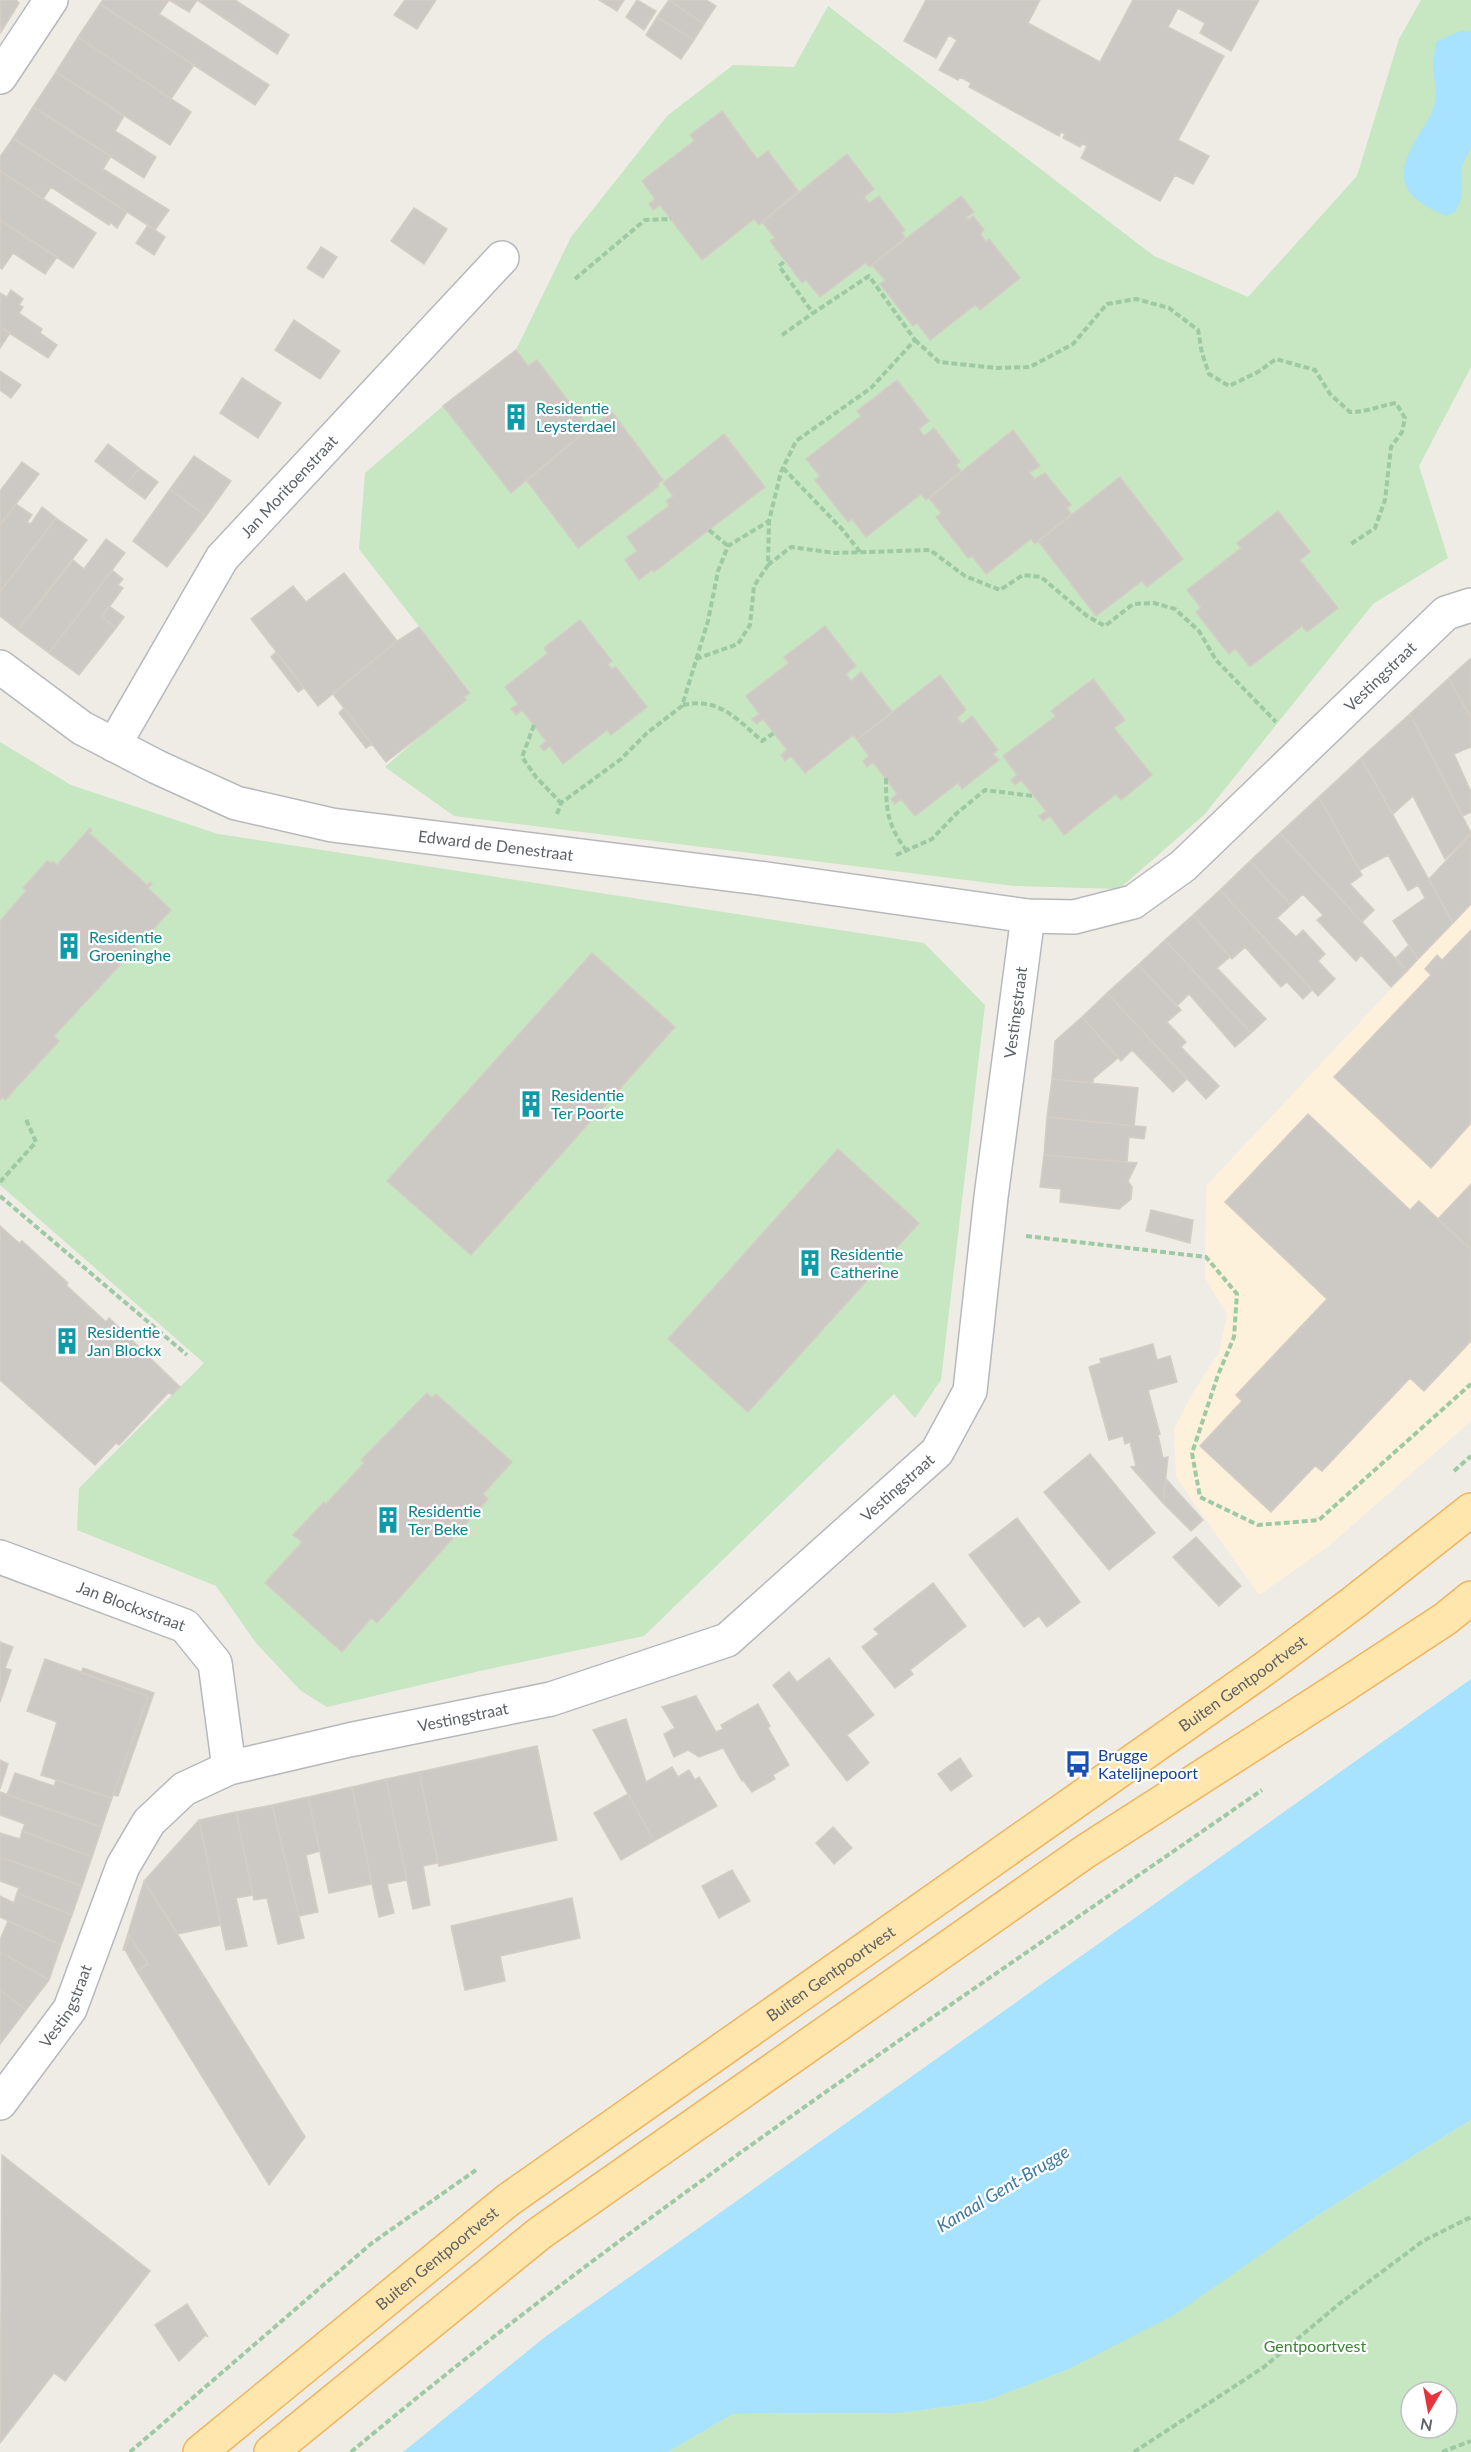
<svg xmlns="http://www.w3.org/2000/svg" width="1471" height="2452" font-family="Lato,sans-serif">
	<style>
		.commercial { fill: #fdf1dc }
		.green { fill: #c7e6c2; fill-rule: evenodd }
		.water { fill: #a7e3fe }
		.building { fill: #ccc9c5; stroke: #d4cdc4; stroke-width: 1.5 }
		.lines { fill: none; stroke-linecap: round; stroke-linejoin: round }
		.minor-casing { stroke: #b6b9bc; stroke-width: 36 }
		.major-casing { stroke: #efb45e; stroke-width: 36 }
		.path { stroke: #9dcaa4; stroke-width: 4; stroke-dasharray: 6 3; stroke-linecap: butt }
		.minor { stroke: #fff; stroke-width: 33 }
		.major { stroke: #fee6ac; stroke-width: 33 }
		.labels { text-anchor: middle; stroke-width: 4.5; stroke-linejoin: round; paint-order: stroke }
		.culture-label { font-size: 16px; fill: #0d838f; stroke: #fff; text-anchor: start }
		.street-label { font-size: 16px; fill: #5d6266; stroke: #fff }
		.transit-label { font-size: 16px; fill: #164399; stroke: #fff; text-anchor: start }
		.park-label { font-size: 16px; fill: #3c8436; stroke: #fff }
		.water-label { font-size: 18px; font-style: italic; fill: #3e799f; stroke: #fff }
	</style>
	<rect width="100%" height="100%" fill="#efece5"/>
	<path class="commercial" d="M1471,904V1421L1329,1546L1259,1595L1176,1477L1174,1430L1190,1398L1219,1352L1227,1314L1205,1278L1206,1186Z"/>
	<path class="green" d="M1421,0H1471V367L1419,466L1448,558L1373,604L1204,815L1119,889L1014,886L454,816L385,767L470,692L359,549L365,473L443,406L516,350L571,237L667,116L733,65L794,67L828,6L1154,256L1248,297L1357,176L1399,39Z
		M0,742L71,785L218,834L924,943L985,1005L941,1380L915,1418L894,1394L644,1636L484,1670L327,1707L301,1691L256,1643L216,1586L77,1530L79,1488L204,1363L0,1185Z
		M1471,2120V2452H668L733,2414L902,2413L986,2401L1067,2370L1174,2314L1315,2217ZM1411,2392H1447V2428H1411Z"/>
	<path class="water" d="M1460,31H1471V148L1461,167L1462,196L1456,211L1446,216C1409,200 1391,184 1414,143C1422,128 1431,119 1435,102C1437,90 1433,76 1433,65C1433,57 1435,49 1436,42Z
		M1471,1679V2120L1315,2217L1174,2315L1067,2370L986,2401L902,2413L733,2414L668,2452H403L545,2337Z"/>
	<path class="building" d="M0,0H16L19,3L1,32Z
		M103,0H169L159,14L269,85L255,105L100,4Z
		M169,0H235L289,35L277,54L197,0L189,12Z
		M405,0H436L417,29L394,15Z
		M599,0H624L617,11Z
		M637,0L656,11L644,30L626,17Z
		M669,0H706L716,6L704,24Z
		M669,0L704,24L694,40L657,17Z
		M926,0H1040L1028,23L1100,62L1133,0H1259L1231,51L1200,33L1205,23L1178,8L1168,27L1224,56L1178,140L1209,156L1193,184L1175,175L1160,201L1081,158L1087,146L1082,144L1080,147L1063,138L1065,134L1061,132L1059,136L969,87L971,83L960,77L958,80L939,70L957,40L949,35L936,58L904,41Z
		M100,4L194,65L171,99L78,37Z
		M657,17L694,40L681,59L646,35Z
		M78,37L191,112L170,145L56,72Z
		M56,72L124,116L115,131L156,157L144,178L33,107Z
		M33,107L111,156L103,169L169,210L155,230L13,138Z
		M722,111L757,159L768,151L798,191L759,225L754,219L702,260L660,205L653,210L649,204L655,199L642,181L694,141L690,135Z
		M13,138L127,212L117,228L110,222L109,225L51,187L43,199L0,171V157Z
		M847,154L874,189L864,197L869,203L879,196L905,230L902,233L905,238L870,267L865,263L820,297L806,280L802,283L770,241L775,238L762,222Z
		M0,171L96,233L73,268L0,220Z
		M961,196L974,212L966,217L968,220L973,216L984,230L980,234L986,242L989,239L1020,278L980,310L975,305L930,340L917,323L913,326L895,303L880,284L885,280L872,265Z
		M414,208L447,229L424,264L391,241Z
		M0,220L57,257L45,274L13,253L2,269L0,268Z
		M148,225L165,237L154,255L136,243Z
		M321,247L337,257L323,278L307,268Z
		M11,290L23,299L19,305L23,307L19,313L42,329L40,333L57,345L48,358L0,327V293L7,297Z
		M294,320L340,351L320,379L275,350Z
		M0,327L10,333L0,348Z
		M516,350L528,366L537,360L589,428L511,493L443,406Z
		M0,371L21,385L11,398L0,390Z
		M242,378L281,403L258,438L220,413Z
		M897,380L929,421L919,429L924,436L934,428L960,462L956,465L961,471L926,500L921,494L866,537L852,519L848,522L815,480L820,476L806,459L861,416L857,411Z
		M612,412L663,480L658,484L659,486L578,548L527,481L589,428Z
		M1013,430L1040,466L1029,473L1035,479L1045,473L1071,505L1067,508L1071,514L1035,544L1031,539L986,574L972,556L968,558L936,517L941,513L929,498Z
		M724,434L765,487L654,572L652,570L639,580L625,560L637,551L627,537L669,506L666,501L673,496L663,483Z
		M108,444L139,468L126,485L95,461Z
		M194,456L231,481L206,516L170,489Z
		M22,462L39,474L0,525V491Z
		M139,468L158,482L145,499L126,485Z
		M1120,477L1183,559L1147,587L1142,581L1096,616L1038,541Z
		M170,489L206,516L167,567L133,541Z
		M16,504L32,515L27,522L31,524L42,507L56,518L0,592V525Z
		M1278,511L1310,552L1300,560L1338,608L1307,632L1302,626L1250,667L1235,648L1229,654L1196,612L1201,608L1187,590L1241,548L1237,543Z
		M56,518L87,540L18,630L0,616V592Z
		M106,539L125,553L49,653L18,630L73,560L84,569Z
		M112,570L123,579L118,585L123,588L102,617L116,628L79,675L49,653Z
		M344,573L397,641L318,706L251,619L293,586L306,602Z
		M109,606L124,617L116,628L102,617Z
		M580,620L612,661L608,664L612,669L616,667L647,707L611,735L607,730L563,764L550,746L544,751L540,746L546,741L522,710L516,715L511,709L518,704L505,687L548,653L544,648Z
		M825,626L856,666L846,674L851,681L861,672L892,712L857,740L853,735L805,773L791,756L785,761L781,755L787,750L763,719L757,724L752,719L759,714L746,696L789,663L784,657Z
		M419,627L470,693L464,697L466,700L386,762L333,694L397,641Z
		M276,652L304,688L298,692L271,657Z
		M1471,658V719L1449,678Z
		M940,675L966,710L957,718L962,724L972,716L998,750L993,754L999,760L962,789L958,783L915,816L901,799L895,804L891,799L897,794L873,762L867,767L863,761L869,756L857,740Z
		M1449,678L1471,719V747L1454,754L1471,792V812L1463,816L1410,714Z
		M1093,679L1125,720L1114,728L1152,775L1121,800L1116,794L1064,835L1050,816L1043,821L1039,816L1046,811L1021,780L1015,785L1011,780L1017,775L1003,756L1056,716L1051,711Z
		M344,708L372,744L366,748L339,713Z
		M1410,714L1471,833L1445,859L1413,796L1393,814L1361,758Z
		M1361,758L1453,923L1418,959L1393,921L1425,898L1418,885L1408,891L1388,855L1360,870L1319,797Z
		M1319,797L1362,875L1350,884L1374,910L1362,922L1280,833Z
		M90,828L92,830L89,833L147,885L150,882L152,884L148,888L171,910L54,1036L59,1041L5,1100L3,1097L0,1100V921L26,891L23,888L47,861L51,863L53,861L57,865Z
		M1280,833L1407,971L1391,987L1361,955L1356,961L1317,920L1323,915L1303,894L1291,905L1250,861Z
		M1471,834V904L1453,923L1429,879Z
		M1250,861L1291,905L1277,918L1296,937L1303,930L1325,954L1318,961L1335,979L1318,996L1220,890Z
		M1220,890L1312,990L1303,999L1287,982L1281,987L1245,947L1232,959L1193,915Z
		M1193,915L1230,957L1217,968L1266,1019L1251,1033L1165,940Z
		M1471,930V1123L1431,1168L1334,1077L1431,975L1425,969L1437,955L1442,960Z
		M1165,940L1251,1033L1235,1047L1189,994L1177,1006L1138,965Z
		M1409,945L1418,959L1407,971L1396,958Z
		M592,953L675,1027L471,1255L387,1181Z
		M1138,965L1181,1010L1167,1022L1186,1042L1181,1047L1219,1086L1206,1099L1107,993Z
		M1107,993L1187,1079L1173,1092L1132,1050L1121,1061L1082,1017Z
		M1082,1017L1118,1058L1093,1079V1083L1052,1079L1055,1041Z
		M1052,1079L1138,1088L1134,1126L1047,1117Z
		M1308,1114L1410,1210L1419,1201L1471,1250V1341L1424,1391L1410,1378L1322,1471L1315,1466L1271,1512L1200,1446L1242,1401L1236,1395L1327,1299L1225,1202Z
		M1047,1117L1146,1127L1144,1139L1129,1137L1127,1162L1044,1155Z
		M838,1149L919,1223L748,1412L668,1339Z
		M1044,1155L1137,1163L1128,1181L1132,1187L1131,1199L1119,1209L1060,1202L1061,1189L1040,1187Z
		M1471,1184V1250L1438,1219Z
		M1151,1210L1193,1220L1190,1243L1146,1231Z
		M0,1226L19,1243L22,1241L68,1283L66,1285L106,1322L109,1318L180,1387L172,1395L169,1392L119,1445L116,1443L95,1465L0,1380Z
		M1153,1344L1157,1360L1170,1356L1177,1382L1148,1390L1160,1434L1158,1435L1163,1458L1168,1457L1163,1503L1131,1467L1136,1466L1130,1442L1125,1444L1123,1436L1109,1440L1089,1367L1101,1363L1100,1359Z
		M427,1393L432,1398L436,1394L512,1462L483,1494L488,1499L377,1623L371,1618L342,1652L265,1583L302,1542L293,1535L324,1502L326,1504L364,1463L361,1460Z
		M1090,1454L1155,1533L1109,1570L1044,1492Z
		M1166,1479L1203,1520L1191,1531L1163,1503Z
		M1017,1518L1080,1602L1047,1627L1039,1616L1024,1627L969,1555Z
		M1196,1537L1241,1586L1219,1606L1173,1557Z
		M933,1583L966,1626L910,1670L913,1674L895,1688L862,1647L879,1634L874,1629Z
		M0,1642L13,1647L5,1668L11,1670L0,1702Z
		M829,1658L874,1715L847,1735L869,1763L847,1781L773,1685L789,1672L797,1682Z
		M45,1659L148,1696L112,1798L41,1775L57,1722L27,1711Z
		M83,1668L154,1693L118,1796L113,1795L148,1696L81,1673Z
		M696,1696L716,1732L723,1729L721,1725L758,1704L770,1726L768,1728L789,1765L773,1775L775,1779L752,1792L743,1780L742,1781L723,1748L699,1757L688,1750L674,1757L664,1734L675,1728L662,1707Z
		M626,1719L646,1782L672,1767L678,1777L689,1770L695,1780L699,1777L717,1806L654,1841L593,1730Z
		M537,1746L557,1840L439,1866L419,1772Z
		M960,1758L972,1776L951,1791L938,1774Z
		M0,1760L8,1764L0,1789Z
		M419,1772L438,1863L423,1866L430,1905L413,1909L386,1779Z
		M15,1773L54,1786L56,1780L112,1798L102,1827L7,1795Z
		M386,1779L407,1880L387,1884L394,1913L379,1917L352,1787Z
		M352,1787L372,1884L329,1893L308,1797Z
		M0,1792L102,1827L92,1857L22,1831L25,1824L0,1815Z
		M628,1794L654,1841L621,1860L594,1813Z
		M308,1797L320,1851L306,1855L318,1912L299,1916L272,1805Z
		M272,1805L304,1938L278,1944L267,1898L254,1900L236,1812Z
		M236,1812L253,1895L236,1898L247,1946L226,1950L199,1820Z
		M199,1820L221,1925L178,1934L144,1881Z
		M833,1827L852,1848L834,1864L816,1843Z
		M22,1831L92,1857L82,1886L0,1857V1833L20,1839Z
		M0,1857L82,1886L72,1915L17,1893L19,1888L0,1881Z
		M732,1870L750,1901L719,1918L702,1886Z
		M144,1881L305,2137L269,2185L137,1971L148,1964L129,1935L125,1950H123Z
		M17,1893L72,1915L61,1945L0,1917V1896L14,1903Z
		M572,1898L580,1938L500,1956L505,1981L465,1990L451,1926Z
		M8,1921L61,1945L49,1980L0,1952V1940Z
		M129,1935L148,1964L137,1971L125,1950Z
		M0,1952L49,1980L26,2010L0,1990Z
		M0,1990L26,2010L0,2044Z
		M2,2155L150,2271L65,2381L54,2373L0,2443Z
		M187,2304L208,2337L206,2335L179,2361L155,2325Z"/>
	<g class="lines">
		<defs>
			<g id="minor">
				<path d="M0,77L51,0"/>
				<path id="s1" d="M0,667L82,728L157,767L236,803L332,825L759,878L1028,916L1074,917L1133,902L1183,866L1446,613L1471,605"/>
				<path id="s2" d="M114,745L222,558L502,258"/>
				<path id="s3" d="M0,1557L185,1626L215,1663L229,1768"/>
				<path id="s4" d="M0,2103L70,2009L123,1866L149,1822L184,1789L229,1768L349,1740L551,1699L727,1640L937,1452L970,1391L991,1197L1028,916"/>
			</g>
			<g id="major">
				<path id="s5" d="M200,2452L508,2200L1264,1669L1353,1603L1471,1510"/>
				<path d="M271,2452L540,2233L1086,1851L1343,1686L1445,1619L1471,1598"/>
			</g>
		</defs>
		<use href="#minor" class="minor-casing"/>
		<use href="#major" class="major-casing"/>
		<path class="path" d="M575,279L645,220L671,219
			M782,335L813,313
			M915,340L939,362L997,368L1030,367L1073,344L1107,304L1136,299L1169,308L1198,330L1202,353L1209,374L1229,386L1258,372L1276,359L1315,370L1330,394L1350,412C1368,412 1378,406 1396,403L1405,418L1402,432L1391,447L1385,500L1375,528L1351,544
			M783,468L841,528L861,553
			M709,530L728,546
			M768,565L791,547L835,553L930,550L965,576L1000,590L1023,575L1041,577L1087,616L1105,626L1133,604L1154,603L1175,609L1199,631L1216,660L1276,722
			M696,659L738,644L750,625L754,586L768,565L769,521
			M683,705C719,697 737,719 762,741L774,733
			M534,725L522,757L536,777L561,803
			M886,778C886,810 887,824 906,850
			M557,814L561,803L621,759L647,733L682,706L708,621L718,571L728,546L769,521L781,472L796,441L871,388L915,340L869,276L813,313L779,266L785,261
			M896,855L932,839L957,813L985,790L1033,796
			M0,1182L36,1142L25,1117
			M0,1196L187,1355
			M1026,1236L1206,1257L1237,1294L1234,1337L1218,1375L1192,1453L1200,1497L1258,1525L1319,1520L1471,1384
			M1454,1471L1471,1456
			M130,2452L372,2243L476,2170
			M351,2452C639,2211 954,2004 1262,1790
			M1134,2452L1264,2367L1339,2304L1423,2241L1471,2217
			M1442,2452L1471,2441"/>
		<use href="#minor" class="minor"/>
		<use href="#major" class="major"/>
	</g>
	<defs>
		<symbol id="building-bare" viewBox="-9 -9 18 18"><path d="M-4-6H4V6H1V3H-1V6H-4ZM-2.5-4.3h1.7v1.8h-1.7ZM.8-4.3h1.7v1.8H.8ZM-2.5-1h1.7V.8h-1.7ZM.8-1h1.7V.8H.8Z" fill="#0f9aa8" stroke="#fff" stroke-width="2.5" paint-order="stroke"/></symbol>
		<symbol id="bus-bare" viewBox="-9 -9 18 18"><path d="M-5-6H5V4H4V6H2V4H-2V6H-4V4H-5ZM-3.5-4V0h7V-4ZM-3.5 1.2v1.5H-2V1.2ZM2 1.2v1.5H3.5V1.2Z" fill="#1a4fb4" stroke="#fff" stroke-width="2.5" paint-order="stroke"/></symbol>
	</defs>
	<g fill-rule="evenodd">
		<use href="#building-bare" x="497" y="398" width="38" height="38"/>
		<use href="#building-bare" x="50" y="927" width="38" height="38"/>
		<use href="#building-bare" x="512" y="1085" width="38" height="38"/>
		<use href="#building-bare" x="791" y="1244" width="38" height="38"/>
		<use href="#building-bare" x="48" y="1322" width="38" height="38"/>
		<use href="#building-bare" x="369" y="1501" width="38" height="38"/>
		<use href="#bus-bare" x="1059" y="1745" width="38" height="38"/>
	</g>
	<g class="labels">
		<g class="culture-label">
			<text x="536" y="414">Residentie<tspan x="536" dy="18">Leysterdael</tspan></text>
			<text x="89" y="943">Residentie<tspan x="89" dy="18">Groeninghe</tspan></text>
			<text x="551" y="1101">Residentie<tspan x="551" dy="18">Ter Poorte</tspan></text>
			<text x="830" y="1260">Residentie<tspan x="830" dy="18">Catherine</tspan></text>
			<text x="87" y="1338">Residentie<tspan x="87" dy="18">Jan Blockx</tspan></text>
			<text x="408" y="1517">Residentie<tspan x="408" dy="18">Ter Beke</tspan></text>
		</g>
		<g class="street-label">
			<text dy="6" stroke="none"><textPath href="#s2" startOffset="314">Jan Moritoenstraat</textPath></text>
			<text dy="6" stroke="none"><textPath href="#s1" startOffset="1516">Vestingstraat</textPath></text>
			<text dy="6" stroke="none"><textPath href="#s1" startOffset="537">Edward de Denestraat</textPath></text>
			<text dy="6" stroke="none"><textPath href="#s4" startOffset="1666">Vestingstraat</textPath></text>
			<text dy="6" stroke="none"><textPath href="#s4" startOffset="1162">Vestingstraat</textPath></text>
			<text dy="6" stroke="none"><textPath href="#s3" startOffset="140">Jan Blockxstraat</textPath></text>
			<text dy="6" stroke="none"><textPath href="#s5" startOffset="1296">Buiten Gentpoortvest</textPath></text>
			<text dy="6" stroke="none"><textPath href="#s4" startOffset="658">Vestingstraat</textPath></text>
			<text dy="6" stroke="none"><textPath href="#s5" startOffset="792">Buiten Gentpoortvest</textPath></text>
			<text dy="6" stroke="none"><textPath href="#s4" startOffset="118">Vestingstraat</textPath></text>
			<text dy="6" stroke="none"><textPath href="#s5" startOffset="306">Buiten Gentpoortvest</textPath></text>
		</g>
		<g class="transit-label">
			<text x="1098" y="1761">Brugge<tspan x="1098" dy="18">Katelijnepoort</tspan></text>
		</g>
		<g class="park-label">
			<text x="1315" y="2352">Gentpoortvest</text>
		</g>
		<g class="water-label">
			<text transform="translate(1003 2189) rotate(-31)" y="6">Kanaal Gent-Brugge</text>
		</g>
	</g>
	<g transform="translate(1429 2410) rotate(190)"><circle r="28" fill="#ffffff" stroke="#bec0c2" stroke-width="1.5"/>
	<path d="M0-4.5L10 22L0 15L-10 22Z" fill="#e7343c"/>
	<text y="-9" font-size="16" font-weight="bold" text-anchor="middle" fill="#5d6266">N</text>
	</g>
</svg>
